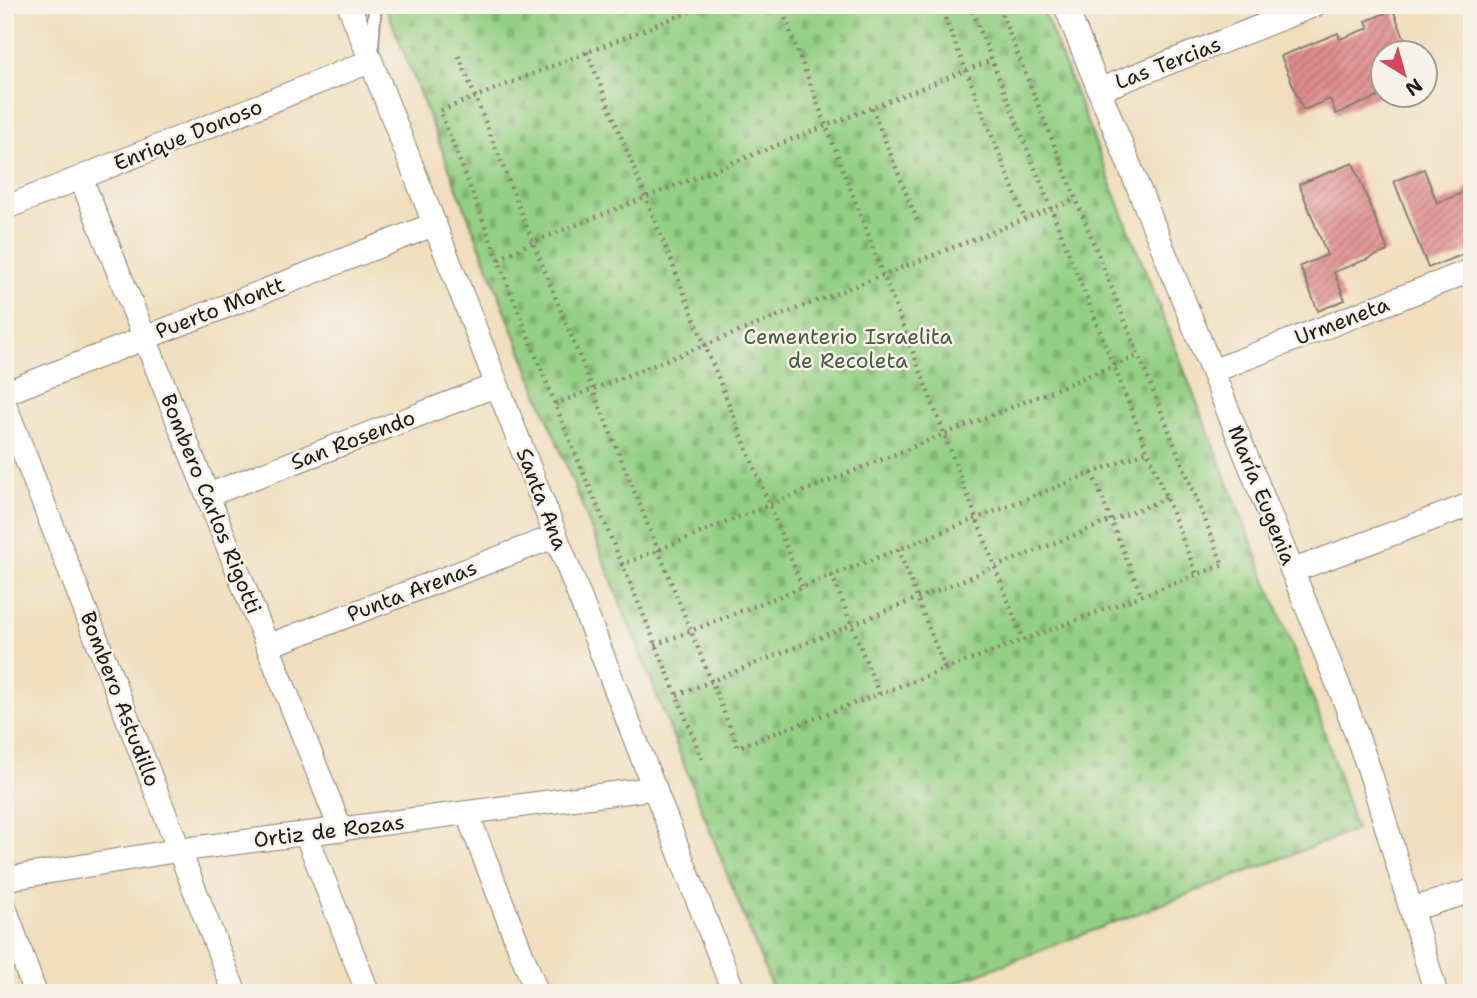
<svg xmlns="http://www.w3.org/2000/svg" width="1477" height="998" font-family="'Shantell Sans',sans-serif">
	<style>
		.cemetery { fill: url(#cemetery-stones); stroke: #587650; stroke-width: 2 }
		.building { fill: url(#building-hatch) }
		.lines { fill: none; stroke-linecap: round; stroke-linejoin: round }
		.lane-casing { stroke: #877d6e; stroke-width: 15 }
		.street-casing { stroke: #877d6e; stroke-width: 25 }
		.path { stroke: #877d6e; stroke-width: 4.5; stroke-dasharray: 2 5; stroke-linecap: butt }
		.lane { stroke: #fff; stroke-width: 12 }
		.street { stroke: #fff; stroke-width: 23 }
		.labels { text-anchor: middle; stroke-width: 5; stroke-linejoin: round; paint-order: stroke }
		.street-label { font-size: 21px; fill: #1c1c1c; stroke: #f7f3e8 }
		.park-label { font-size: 21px; fill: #465b40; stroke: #f7f3e8 }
	</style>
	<defs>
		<pattern id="cemetery-stones" width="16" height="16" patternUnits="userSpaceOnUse" patternTransform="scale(1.75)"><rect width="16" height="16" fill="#93cf84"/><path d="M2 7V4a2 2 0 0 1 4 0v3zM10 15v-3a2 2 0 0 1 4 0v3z" fill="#7eb171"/></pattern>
		<pattern id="building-hatch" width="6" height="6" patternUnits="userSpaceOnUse" patternTransform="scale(1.75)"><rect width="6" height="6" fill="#de8b8a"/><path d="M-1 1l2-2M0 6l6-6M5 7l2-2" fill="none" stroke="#b37170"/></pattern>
	</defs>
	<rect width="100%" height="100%" fill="#f7f3e8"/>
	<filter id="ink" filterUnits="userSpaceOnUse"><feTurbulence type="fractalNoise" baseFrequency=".0143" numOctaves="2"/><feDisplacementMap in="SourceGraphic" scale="14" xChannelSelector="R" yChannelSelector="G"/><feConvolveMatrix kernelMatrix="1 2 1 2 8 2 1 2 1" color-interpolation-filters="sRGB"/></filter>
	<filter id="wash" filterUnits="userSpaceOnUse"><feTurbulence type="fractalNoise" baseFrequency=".00686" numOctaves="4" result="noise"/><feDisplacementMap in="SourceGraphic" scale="28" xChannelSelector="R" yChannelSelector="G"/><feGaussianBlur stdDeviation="1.57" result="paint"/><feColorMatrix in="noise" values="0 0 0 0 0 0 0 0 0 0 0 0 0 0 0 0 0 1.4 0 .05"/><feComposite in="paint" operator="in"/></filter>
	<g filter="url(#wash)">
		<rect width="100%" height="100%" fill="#f2debf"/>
		<path class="cemetery" d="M385,5H1041L1318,712L1356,830L929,993H774Z"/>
		<g id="blocks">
			<path class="building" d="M1393,10L1410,52H1382V95L1336,114L1330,99L1303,110L1281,56L1338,33L1340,39L1369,28L1366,21Z
				M1353,163L1388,251L1334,272L1345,300L1318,311L1300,266L1327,255L1299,184Z
				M1424,169L1437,203L1465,192L1464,189L1472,186V251L1428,268L1394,181Z"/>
		</g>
	</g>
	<g filter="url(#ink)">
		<use href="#blocks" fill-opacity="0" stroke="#877d6e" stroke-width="2"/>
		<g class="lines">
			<defs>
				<path id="lane" d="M372,50L375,5"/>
				<path id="street" d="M349,5L734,993
					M1065,5L1345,702L1371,775L1436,993
					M1099,90L1315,5
					M81,178L341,830
					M5,208L371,61
					M1213,371L1472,270
					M5,393L435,224
					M5,405L235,993
					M208,495L497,385
					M1292,571L1472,504
					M268,646L556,536
					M467,813L537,993
					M306,834L368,993
					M5,879L180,850L655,788
					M5,908L35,993
					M1412,909L1472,891"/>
			</defs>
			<use href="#lane" class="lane-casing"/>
			<use href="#street" class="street-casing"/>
			<path class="path" d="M780,5L1023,640
				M940,5L1025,219
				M970,5L1197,575
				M587,52L802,586
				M459,56L533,242L738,747L1223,565L998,5
				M872,108L919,225
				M499,259L533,242L992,60
				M555,404L1076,199
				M1092,473L1141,595
				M898,549L945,669
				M621,565L1138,356
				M832,575L879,694
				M655,645L1148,451
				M677,695L1167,498
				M702,759C660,651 613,544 568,436C524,328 483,219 440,111L706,5"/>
			<use href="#lane" class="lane"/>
			<use href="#street" class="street"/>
		</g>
	</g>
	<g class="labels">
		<g class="street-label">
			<text transform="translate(1168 63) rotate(-21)" y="7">Las Tercias</text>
			<text transform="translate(188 135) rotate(-22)" y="7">Enrique Donoso</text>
			<text transform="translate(220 308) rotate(-21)" y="7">Puerto Montt</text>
			<text transform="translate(1342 321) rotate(-21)" y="7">Urmeneta</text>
			<text transform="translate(353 440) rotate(-21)" y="7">San Rosendo</text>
			<text transform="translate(1262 495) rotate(68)" y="7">María Eugenia</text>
			<text transform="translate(542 499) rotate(69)" y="7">Santa Ana</text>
			<text transform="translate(211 504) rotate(68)" y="7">Bombero Carlos Rigotti</text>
			<text transform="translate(412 591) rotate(-21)" y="7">Punta Arenas</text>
			<text transform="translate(120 699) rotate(69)" y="7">Bombero Astudillo</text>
			<text transform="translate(329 831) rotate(-7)" y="7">Ortiz de Rozas</text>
		</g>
		<g class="park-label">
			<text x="848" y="344">Cementerio Israelita<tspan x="848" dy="24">de Recoleta</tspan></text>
		</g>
	</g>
	<rect width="1477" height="998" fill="none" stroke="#f7f3e8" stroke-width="28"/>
	<g transform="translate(1404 74) rotate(143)"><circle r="33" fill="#f7f3e8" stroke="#9f9d96" stroke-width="2"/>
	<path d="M0-5L12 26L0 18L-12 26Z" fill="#d1495b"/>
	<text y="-10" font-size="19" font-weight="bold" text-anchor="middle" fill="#1c1c1c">N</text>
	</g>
</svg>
